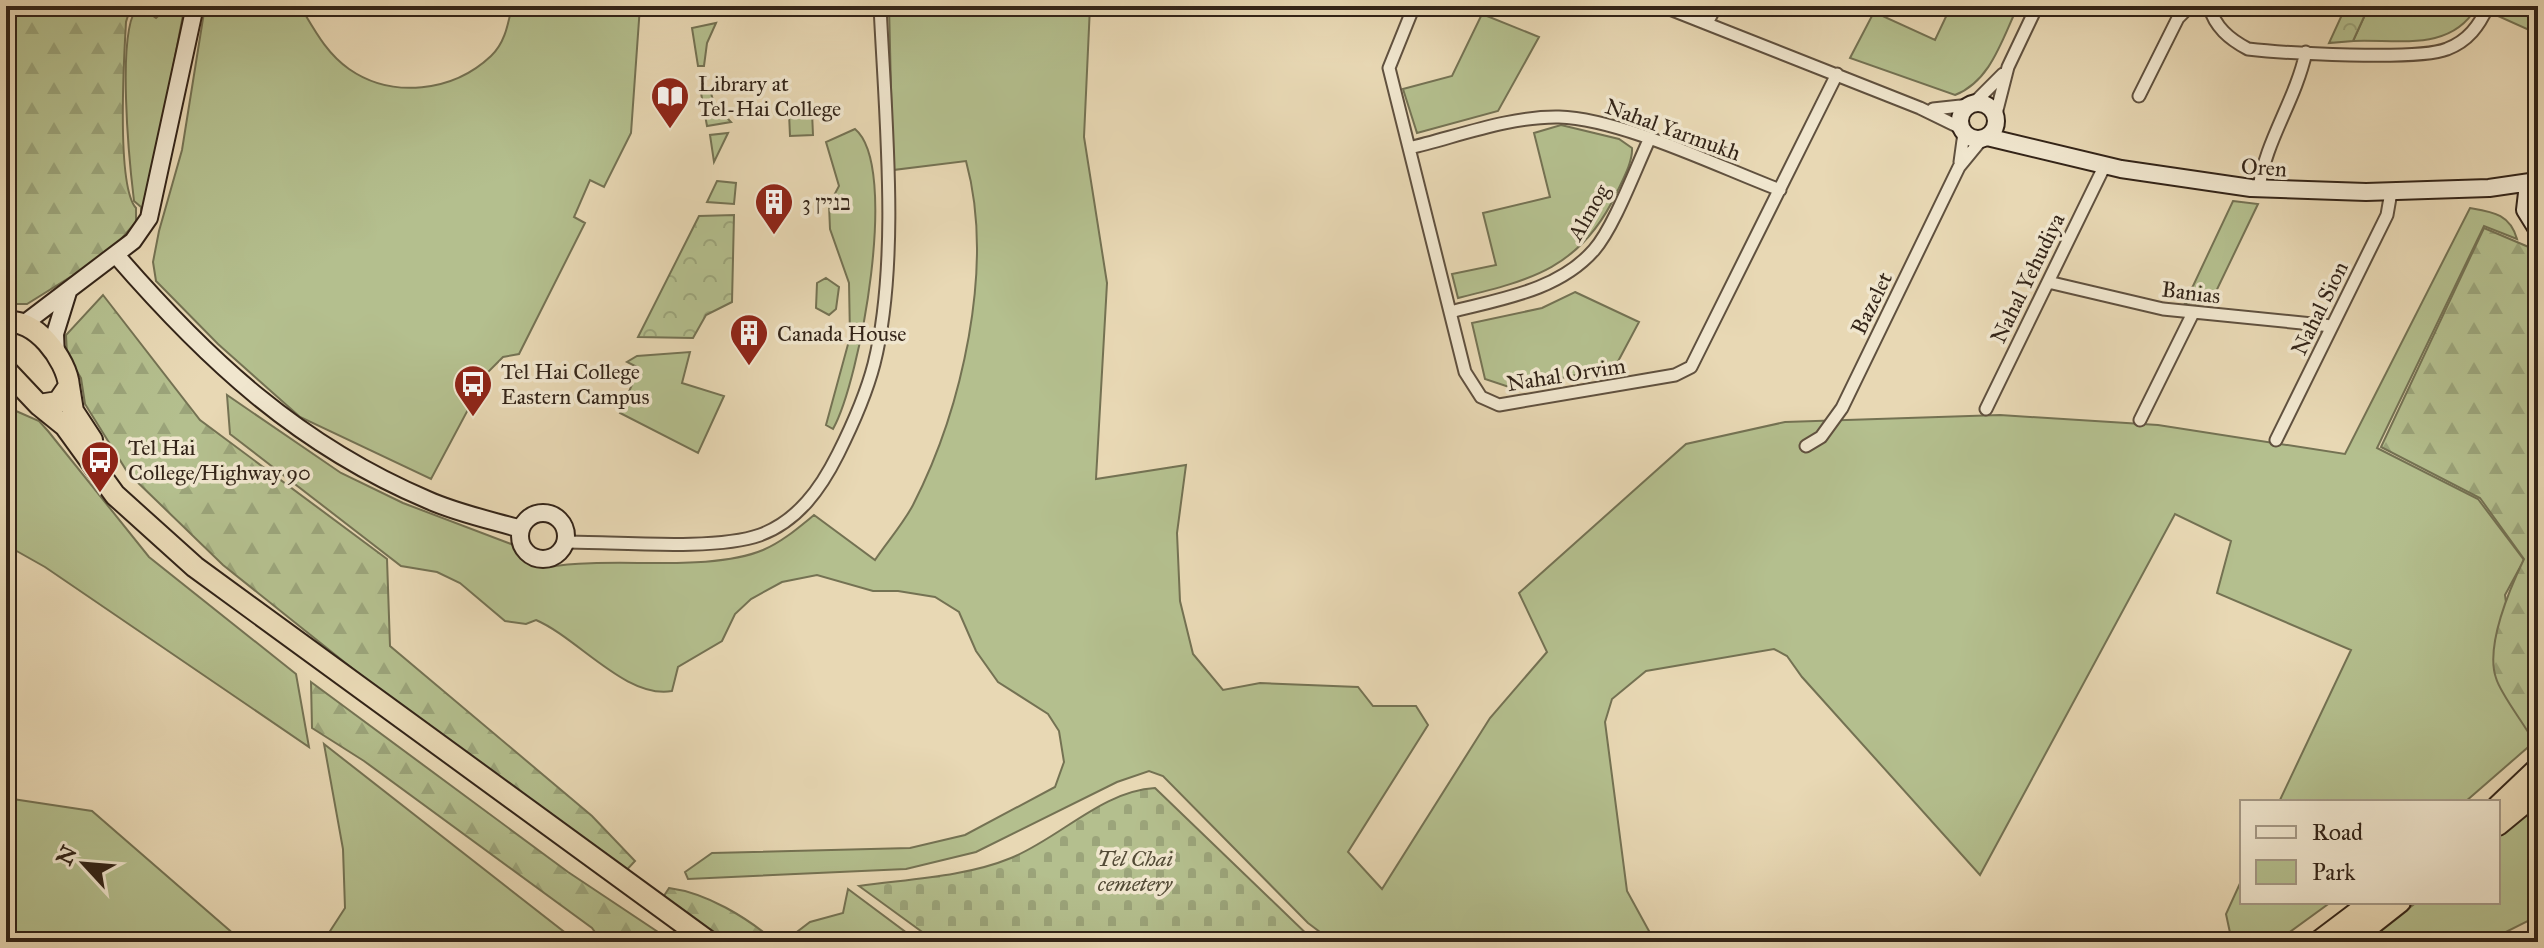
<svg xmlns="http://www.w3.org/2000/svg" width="2544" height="948" font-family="'IM FELL Great Primer','Frank Ruhl Libre',serif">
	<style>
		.green { fill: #b4bf8e; stroke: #747253; stroke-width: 2 }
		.forest { fill: url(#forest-firs); stroke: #747253; stroke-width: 2 }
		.cemetery { fill: url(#cemetery-stones); stroke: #747253; stroke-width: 2 }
		.park { fill: url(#park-crowns); stroke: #747253; stroke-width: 2 }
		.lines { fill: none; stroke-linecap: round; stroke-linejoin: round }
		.street-casing { stroke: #60513f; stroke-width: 15 }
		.secondary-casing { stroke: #332418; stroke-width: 20 }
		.highway-casing { stroke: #332418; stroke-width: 24 }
		.street { stroke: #f0e6ce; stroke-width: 11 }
		.secondary { stroke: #f0e6ce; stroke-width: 16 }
		.highway { stroke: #e8d8b4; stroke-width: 20 }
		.labels { text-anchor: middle; stroke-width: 7; stroke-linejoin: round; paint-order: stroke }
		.poi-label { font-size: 22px; fill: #332418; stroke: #f0e6ce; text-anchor: start }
		.street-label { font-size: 22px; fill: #332418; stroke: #f0e6ce }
		.park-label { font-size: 22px; font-style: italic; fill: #534b36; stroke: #f0e6ce }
	</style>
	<defs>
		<pattern id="forest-firs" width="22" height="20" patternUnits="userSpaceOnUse" patternTransform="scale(2)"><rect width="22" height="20" fill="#b4bf8e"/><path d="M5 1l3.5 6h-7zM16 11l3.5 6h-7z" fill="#9ba47a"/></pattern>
		<pattern id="cemetery-stones" width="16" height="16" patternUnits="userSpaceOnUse" patternTransform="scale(2)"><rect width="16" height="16" fill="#b4bf8e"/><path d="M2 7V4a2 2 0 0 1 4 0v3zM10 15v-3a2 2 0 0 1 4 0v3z" fill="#9ba47a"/></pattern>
		<pattern id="park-crowns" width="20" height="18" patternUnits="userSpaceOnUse" patternTransform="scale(2)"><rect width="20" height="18" fill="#b4bf8e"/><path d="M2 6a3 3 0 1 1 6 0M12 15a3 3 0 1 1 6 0" fill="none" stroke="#9ba47a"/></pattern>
	</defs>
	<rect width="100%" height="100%" fill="#e8d8b4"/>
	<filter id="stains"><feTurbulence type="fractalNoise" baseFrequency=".0025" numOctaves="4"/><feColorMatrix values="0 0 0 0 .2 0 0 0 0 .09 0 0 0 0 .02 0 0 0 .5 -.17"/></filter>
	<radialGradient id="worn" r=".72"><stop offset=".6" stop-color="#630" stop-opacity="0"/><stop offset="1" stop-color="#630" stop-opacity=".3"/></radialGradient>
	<path class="green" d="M139,6L156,18L168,7L183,15L148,199L141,218V207L134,201C130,168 115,25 139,6Z
		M205,6H300C314,29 326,53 349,69C392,99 453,92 491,56C505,43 508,24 512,6H640L631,133L604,187L590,180L574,217L585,223L519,354L503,357L488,372L431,479L300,417L218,344L156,281L153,262L159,231L182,150Z
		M889,6H1090L1084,137L1107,283L1096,479L1186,465L1177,533L1180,601L1193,654L1223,690L1260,683L1358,687L1373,706H1416L1428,725L1348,852L1382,889L1490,718L1547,652L1519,593L1686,444L1785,422L2000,415L2158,425L2345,454L2470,208C2493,212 2510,214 2517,239L2484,226L2377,448L2478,499L2524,560L2505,595L2521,716L2534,742L2465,802H2279L2351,650L2217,593L2231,541L2175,514L1980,875L1802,677L1787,656L1774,649L1646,671L1612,699L1605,722L1627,891L1655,942L1332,941L1308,923L1163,776L1149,771L1117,782L976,852L906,869L688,879L685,872L712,853L910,848L965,835L1055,787L1064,762L1059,731L1048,714L998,682L976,651L959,612L935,597L898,591H873L817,575L782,582L751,599L735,614L722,641L678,667L672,691C626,699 578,638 536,620L526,624L505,621L460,583L437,572L401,566L230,434L227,395L341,473L403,503L511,544L548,567C612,556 708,573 763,550C782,542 798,528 814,515L875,560C887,542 903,524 913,505C962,409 995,267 966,161L893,170Z
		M1951,6H2018C2002,39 1991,81 1955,95L1850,58L1874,12L1935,40Z
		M2369,6H2471L2476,8C2450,52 2398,39 2353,41Z
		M2503,6H2538V34L2498,16Z
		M1482,14L1539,37L1498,111L1417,133L1403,89L1452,76Z
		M716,23L707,43L704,66H698L692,28Z
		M701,93H711L714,104L731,122L707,126Z
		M812,112L813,135L790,136L789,113Z
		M1561,125L1619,139L1632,148C1633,162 1622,181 1616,194C1581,268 1531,280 1458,298L1452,274L1496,265L1483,213L1550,197L1534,133Z
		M855,129C900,166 860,381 833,429L826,425L850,337L849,283L830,229L829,205L839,186L826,142Z
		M728,133L714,162L710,135Z
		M717,181L736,183L734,204L707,202Z
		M2233,201L2258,204L2210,304L2185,303Z
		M826,278L839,287L836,309L829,315L816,308L817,283Z
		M1575,292L1639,322L1615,367L1512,388L1485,379L1472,323L1542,308Z
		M690,352L682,383L724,396L698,453L620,413L639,368L627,362L637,356Z
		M16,411L39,421L48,431L149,557L296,674L309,747L45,567L6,545V422Z
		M324,744L572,938L575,942H323L345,908L343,849Z
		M6,798L92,811L243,942H6Z
		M2538,800V916L2486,942H2365L2417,902H2498V836Z
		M2242,879V902H2331L2276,942H2232L2226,914Z
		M848,889L919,942L785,941L810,922L843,913Z"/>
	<path class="forest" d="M6,6H131L126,22C124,57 116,186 136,208V222L109,253L27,304H11L6,299Z
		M2484,228L2538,251V737L2534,742C2524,723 2501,695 2496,678C2485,646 2510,588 2524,559L2480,498L2381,447Z
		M103,295L200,420L387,559L390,646L592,816L635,861L622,875L473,765L223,565L128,473L85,404L81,378L67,355L66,335Z
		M311,682L568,872L673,942H602L592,928L364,761L312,728Z
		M669,888C707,893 746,917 776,942H725L662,899Z"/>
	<path class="cemetery" d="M1155,788L1315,942H936L859,886C909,879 965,877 1011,858C1060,838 1102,791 1155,788Z"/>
	<path class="park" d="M2346,6H2369L2353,41L2329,43Z
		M734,215L732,302L706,315L693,338L638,337L699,216Z"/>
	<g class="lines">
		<defs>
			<path id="street" d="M1414,6L1389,68L1465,372L1481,397L1499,405L1675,375L1691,367L1837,74
				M1662,6L1920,108L1961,128
				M2209,6C2215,27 2229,39 2248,49C2283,53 2418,61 2447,49C2468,41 2479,26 2488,6
				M1707,23L1716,6
				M2139,96L2178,18L2190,6
				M1974,103L2003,74
				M1933,109L1970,105
				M1996,114L2008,67L2037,6
				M1409,148C1456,137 1510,116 1559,117C1622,119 1719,167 1780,190
				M1960,162L1964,133
				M2259,189C2265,141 2295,102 2306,52
				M2048,282L2163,309L2332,326
				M1450,312C1500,299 1558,291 1594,250C1614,227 1635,170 1649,140
				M1986,409L2105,165
				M2140,420L2193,313
				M2276,440L2387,215L2391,192
				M1806,446L1821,437L1842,408L1959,167L1982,139
				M566,542C616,542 715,551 760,535C798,521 821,488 838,454C852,426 866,395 874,364C900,261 885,113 880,6"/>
			<path id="secondary" d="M1960 121a18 18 0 1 1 36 0a18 18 0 1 1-36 0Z
				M1987,137L2121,169L2251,188L2366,192L2489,188L2537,181
				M2538,180L2527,193L2525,210L2538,231
				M116,255C207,360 298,445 428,500C457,513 490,520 521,529
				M25,323L133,241L149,218L195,6
				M56,356L55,334L68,292
				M520 536a23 23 0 1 1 46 0a23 23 0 1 1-46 0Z"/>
			<path id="highway" d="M6,323C34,316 67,360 69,386L58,402L39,405L6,370
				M69,386L73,411L92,440
				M39,405L65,426L115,495L195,567L709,942
				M2498,806L2538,768
				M2498,825L2538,792
				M2318,942L2371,902
				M2349,942L2400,902"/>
		</defs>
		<use href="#street" class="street-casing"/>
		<use href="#secondary" class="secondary-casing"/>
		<use href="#highway" class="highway-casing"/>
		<use href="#street" class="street"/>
		<use href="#secondary" class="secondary"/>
		<use href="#highway" class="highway"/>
	</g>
	<defs>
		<symbol id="library-pin" viewBox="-11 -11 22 30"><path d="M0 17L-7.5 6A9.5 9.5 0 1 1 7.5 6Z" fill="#8f2418" stroke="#f0e6ce"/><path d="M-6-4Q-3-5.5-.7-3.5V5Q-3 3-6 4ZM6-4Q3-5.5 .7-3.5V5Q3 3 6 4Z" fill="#fff"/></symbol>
		<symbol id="building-pin" viewBox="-11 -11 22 30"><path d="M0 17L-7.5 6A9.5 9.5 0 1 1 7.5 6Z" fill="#8f2418" stroke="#f0e6ce"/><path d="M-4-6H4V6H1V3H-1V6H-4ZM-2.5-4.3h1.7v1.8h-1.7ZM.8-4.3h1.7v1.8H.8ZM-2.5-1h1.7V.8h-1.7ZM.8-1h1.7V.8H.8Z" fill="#fff"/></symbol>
		<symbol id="bus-pin" viewBox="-11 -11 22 30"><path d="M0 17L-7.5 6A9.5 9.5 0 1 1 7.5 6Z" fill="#8f2418" stroke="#f0e6ce"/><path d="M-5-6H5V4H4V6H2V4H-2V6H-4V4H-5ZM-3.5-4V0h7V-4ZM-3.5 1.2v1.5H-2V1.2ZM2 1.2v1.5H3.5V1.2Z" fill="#fff"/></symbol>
	</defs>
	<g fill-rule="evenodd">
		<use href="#library-pin" x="648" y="74" width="44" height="60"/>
		<use href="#building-pin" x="752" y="180" width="44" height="60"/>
		<use href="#building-pin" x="727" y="311" width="44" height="60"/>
		<use href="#bus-pin" x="451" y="362" width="44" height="60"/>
		<use href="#bus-pin" x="78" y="438" width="44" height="60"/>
	</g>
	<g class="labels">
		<g class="poi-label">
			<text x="698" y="91">Library at<tspan x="698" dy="25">Tel-Hai College</tspan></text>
			<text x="802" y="210">בניין 3</text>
			<text x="777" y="341">Canada House</text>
			<text x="501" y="379">Tel Hai College<tspan x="501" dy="25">Eastern Campus</tspan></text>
			<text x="128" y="455">Tel Hai<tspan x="128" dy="25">College/Highway 90</tspan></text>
		</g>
		<g class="street-label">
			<text transform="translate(1673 129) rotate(20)" y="8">Nahal Yarmukh</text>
			<text transform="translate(2264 167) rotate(4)" y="8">Oren</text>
			<text transform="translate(1588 212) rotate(-60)" y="8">Almog</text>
			<text transform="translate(2027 278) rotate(-64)" y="8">Nahal Yehudiya</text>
			<text transform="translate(2191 292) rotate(7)" y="8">Banias</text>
			<text transform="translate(1871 303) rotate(-64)" y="8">Bazelet</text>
			<text transform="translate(2319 308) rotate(-64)" y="8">Nahal Sion</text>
			<text transform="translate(1566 374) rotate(-9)" y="8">Nahal Orvim</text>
		</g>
		<g class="park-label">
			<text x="1135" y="866">Tel Chai<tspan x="1135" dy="25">cemetery</tspan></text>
		</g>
	</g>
	<rect width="2544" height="948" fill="none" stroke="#e8d8b4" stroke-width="32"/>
	<rect x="8" y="8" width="2528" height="932" fill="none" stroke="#332418" stroke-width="4"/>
	<rect x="16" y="16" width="2512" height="916" fill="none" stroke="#332418" stroke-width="2"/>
	<rect x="2240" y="800" width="260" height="104" fill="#f0e6ce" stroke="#a49885" stroke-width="2"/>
	<rect x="2256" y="826" width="40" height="12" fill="#f0e6ce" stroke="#a49885" stroke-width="2"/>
	<text x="2312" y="840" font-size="24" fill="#332418">Road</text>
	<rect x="2256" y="860" width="40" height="24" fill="#b4bf8e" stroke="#a49885" stroke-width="2"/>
	<text x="2312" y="880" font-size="24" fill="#332418">Park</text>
	<g transform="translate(84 864) rotate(296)" stroke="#f0e6ce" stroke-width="6" paint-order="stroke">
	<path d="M0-6L14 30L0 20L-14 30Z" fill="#332418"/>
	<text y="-12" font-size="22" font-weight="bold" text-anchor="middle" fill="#332418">N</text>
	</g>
	<rect width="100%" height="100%" filter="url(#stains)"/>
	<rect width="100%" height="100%" fill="url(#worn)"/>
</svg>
